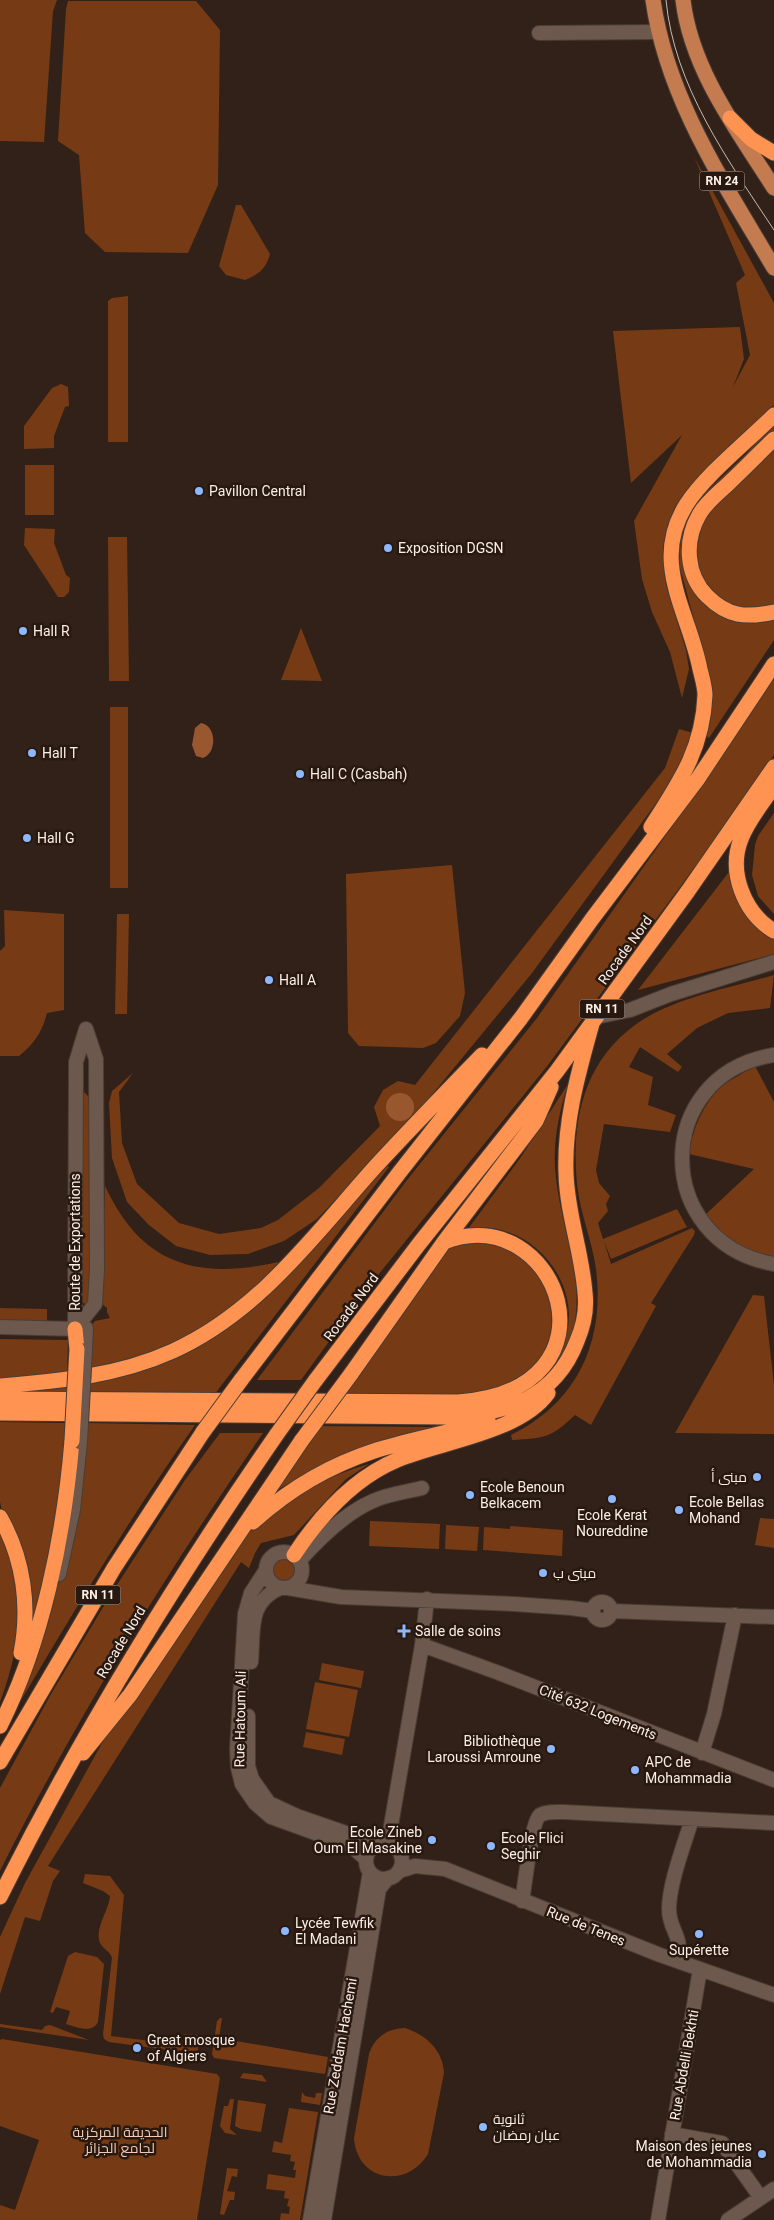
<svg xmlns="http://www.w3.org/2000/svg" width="774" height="2220" font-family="Roboto,Cairo,sans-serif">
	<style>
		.green { fill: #763b14 }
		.water { fill: #995730 }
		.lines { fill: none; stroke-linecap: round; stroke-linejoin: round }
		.minor-casing { stroke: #4a3c35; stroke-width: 16 }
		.major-casing { stroke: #4a3c35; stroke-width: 17 }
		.highway-casing { stroke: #4a3c35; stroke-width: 17 }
		.minor { stroke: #6c584d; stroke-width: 14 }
		.major { stroke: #c47b50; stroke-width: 15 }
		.highway { stroke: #ff9352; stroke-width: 15 }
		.tram { stroke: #c7bab2; stroke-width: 1 }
		.minor-bridge-casing { stroke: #4a3c35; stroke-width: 16; stroke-linecap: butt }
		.highway-bridge-casing { stroke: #4a3c35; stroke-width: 17; stroke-linecap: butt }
		.minor-bridge { stroke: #6c584d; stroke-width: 14 }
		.highway-bridge { stroke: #ff9352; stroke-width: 15 }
		.poi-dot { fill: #8eb8fd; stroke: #28180f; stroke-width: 2 }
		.labels { text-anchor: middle; stroke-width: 5; stroke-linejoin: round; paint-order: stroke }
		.shield { fill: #28180f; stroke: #bbaea6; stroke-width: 1 }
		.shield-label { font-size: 12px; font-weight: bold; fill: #faeee7 }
		.poi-label { font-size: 14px; fill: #faeee7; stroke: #28180f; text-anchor: start }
		.street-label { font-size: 14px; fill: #faeee7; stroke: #28180f }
		.park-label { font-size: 14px; fill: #f2cbb6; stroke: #28180f }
	</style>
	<rect width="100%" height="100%" fill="#322118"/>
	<path class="green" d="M0,0H57L53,11L44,142L0,141Z
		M68,1H196L220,30L218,185L188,253L105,252L85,233L79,155L58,141L66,9Z
		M694,157L774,303V405L689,490L675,507L669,524L663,546L664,567L667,589L686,650L689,669L682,698L670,652L652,612L642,579L634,521L682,435L631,483L613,331L740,327L744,359L733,387L750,355L736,283L745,275Z
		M236,205H241L270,254C266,269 259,274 245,280L226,275L219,266Z
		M128,296V442H108V301L112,298Z
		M61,384L68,387L69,406L65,407L54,436V448L24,449V426L52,388Z
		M774,422V432L707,495L685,557L731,620L748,623L774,618V640L709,738L706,735L697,631L679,564L681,535L689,514L704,494L745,455Z
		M774,449V604C754,611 737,609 719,597C689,575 693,535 713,507C718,501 726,495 732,489C746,475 760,462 774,449Z
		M25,465H54V515H25Z
		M25,528L55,529L54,543L66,575L70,578L69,592L64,597H58L24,545Z
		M108,537H127L129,681H109Z
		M301,628L322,681L281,680Z
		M774,677V755L740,806L548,1065L370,1285L301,1380H257L407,1180L537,1018L707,777Z
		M110,707H128V888H110Z
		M679,729L693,733L681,769L532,973L412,1119L317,1219L284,1241L248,1254L210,1255L176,1246L149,1225L127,1202L112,1158L109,1103L112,1091L133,1073L119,1092L122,1143L137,1184L179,1223L219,1234L261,1228L278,1220L319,1188L380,1126L374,1107L383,1090L398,1081L415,1085L665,768Z
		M774,813V914L758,896L752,875L755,845L758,836Z
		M452,865L465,993L460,1016L436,1043L423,1048L359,1046L348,1033L346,874Z
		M732,868L740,900L754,925L774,937V954L638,990Z
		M4,910L64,914V1010L47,1013C42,1032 35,1043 19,1056H0V951L5,946Z
		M117,914H129L127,1014H115Z
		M774,975L770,1008L728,1013L697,1028L667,1054L682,1067L678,1072L640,1047L629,1067L653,1077L648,1105L676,1115L670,1132L604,1124L596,1170L599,1183L610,1196L606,1204L608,1211L598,1223L603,1239L677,1209L687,1227L611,1259L604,1241L611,1264L692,1228L695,1231L694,1235L651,1303L656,1306L591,1425L575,1415C551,1438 545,1438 512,1440L511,1435C578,1402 605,1341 596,1269C592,1240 580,1213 577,1184C571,1122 583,1063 635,1025C672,998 730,988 774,975Z
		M755,1066L774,1102V1258C740,1249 727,1242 705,1215L754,1169L689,1154C692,1130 703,1104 721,1087C731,1079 744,1073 755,1066Z
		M568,1084C558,1116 552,1145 556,1178C561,1228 586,1280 573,1330C571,1341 565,1352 561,1362L557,1359C564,1345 569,1330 569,1315C568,1264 519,1219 468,1229L521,1157Z
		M84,1092L90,1098V1301L87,1306L81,1301L79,1100Z
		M387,1166L389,1167L214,1395L0,1391L165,1361L319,1239Z
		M105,1186C142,1266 198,1280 279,1262L281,1266L235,1309L163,1350L88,1372L91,1326L95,1321L110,1318L107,1312V1308L102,1304Z
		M474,1240L523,1254L550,1290L552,1333L541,1358L518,1380L471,1396L342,1397L447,1247Z
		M753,1295L764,1296L774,1385V1434L675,1433Z
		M0,1308L47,1309V1322L0,1321Z
		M0,1339L68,1340L67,1375L0,1381Z
		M0,1422L65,1423L64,1440L67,1441L58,1511L32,1631L0,1502Z
		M458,1422L320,1466L277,1490L318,1426L429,1427Z
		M86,1423L195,1425C132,1515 76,1607 20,1702L18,1701L47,1620L63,1569C81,1549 83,1453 86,1423Z
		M220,1433H263C166,1574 76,1718 0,1871V1788L51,1694L111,1594L185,1480Z
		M369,1464L346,1479L294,1535L261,1543L255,1553L249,1568L241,1562L48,1866L60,1871L53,1881L40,1921L25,1917L0,1994V1937L25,1883L102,1743L229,1551C268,1513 316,1478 369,1464Z
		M760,1518L774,1519V1548L755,1545Z
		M370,1521L440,1524L439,1549L369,1546Z
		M446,1525L479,1527L477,1551L445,1549Z
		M510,1526L563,1530L562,1556L483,1550L484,1527L510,1529Z
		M0,1528C26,1588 23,1641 0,1702Z
		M271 1570a12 12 0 1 1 24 0a12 12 0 1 1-24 0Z
		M322,1663L364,1671L361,1688L319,1680Z
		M315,1682L358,1690L349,1737L306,1729Z
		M306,1732L345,1739L342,1755L303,1747Z
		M85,1874L110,1876L124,1895L111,2036L182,2045L184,2034L197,2035L200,2038L197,2054L109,2042L104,2039L103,2034L112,1958C110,1951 103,1949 100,1943C94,1928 109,1911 110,1896L103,1891L83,1883Z
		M75,1952L97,1957L104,1964L98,2022C92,2034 76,2027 66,2024L70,2011L56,2007L53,2013L50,2012L68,1956Z
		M220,2018H222L219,2038L328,2057L325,2074L214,2058L212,2054L217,2021Z
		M0,2024L42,2030L45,2026L50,2025L89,2040L0,2027Z
		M405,2028C426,2035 443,2050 444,2073L428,2154C407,2189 357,2182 354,2138L369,2054C375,2037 386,2029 405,2028Z
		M2,2039L217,2074L220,2078L197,2220H0V2205L15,2210L39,2140L0,2126V2040Z
		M243,2073L262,2075L267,2082L240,2078Z
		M302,2092L305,2096L315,2098L316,2093H322L320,2105L301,2102Z
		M230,2099H234L230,2129L237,2135L225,2133L220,2126L224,2106H228Z
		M238,2100L266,2104L261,2132L241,2129L235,2126Z
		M289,2108L318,2112L300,2220H280L281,2213L289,2214L290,2207L287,2206L289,2199L284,2198L285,2191L266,2189L268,2174L295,2178L296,2170H293L295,2162L290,2161L291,2155L272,2152L274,2141L282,2143Z
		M227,2168L238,2169L237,2177L232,2176L227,2191L235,2192L234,2200H230L224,2215L220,2214Z"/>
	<path class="water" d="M201,723C217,726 217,753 203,758L196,756L192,745L195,728Z
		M386 1107a14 14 0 1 1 28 0a14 14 0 1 1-28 0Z"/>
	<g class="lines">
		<defs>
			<path id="minor" d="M539,33L657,32
				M596,1017L630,1010L671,994L774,962
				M774,1055C651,1074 652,1243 774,1264
				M0,1327L75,1329
				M75,1329L95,1304L97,1270L96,1059L86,1029
				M75,1329L76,1062L86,1029
				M85,1350L86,1328
				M266 1570a18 18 0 1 1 36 0a18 18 0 1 1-36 0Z
				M300,1560C318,1540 347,1512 373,1501C388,1494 406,1492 422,1488
				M266,1570L251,1593L245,1614L237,1749L238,1768L242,1784L255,1803L271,1817L351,1846L366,1859
				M59,1574L73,1510L80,1442
				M288,1588L341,1597L514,1604L571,1608L593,1611
				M593 1611a9 9 0 1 1 18 0a9 9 0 1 1-18 0Z
				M611,1611L774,1617
				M422,1645L499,1673L774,1780
				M251,1662C254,1630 247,1603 280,1588
				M248,1716V1766L252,1779L269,1803L297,1816L378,1844
				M702,1753L714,1714L735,1615
				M388,1843L422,1645L427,1599
				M366 1861a18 18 0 1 1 36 0a18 18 0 1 1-36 0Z
				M399,1871L415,1866L445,1869L660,1955L774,1995
				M522,1901C525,1886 531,1822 540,1815C547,1811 556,1812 564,1812L774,1823
				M678,1961C683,1934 669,1931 669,1909C669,1884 684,1845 692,1819
				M672,2134L722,2143L761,2198
				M310,2220L370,1872
				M324,2220L379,1889L388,1878
				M658,2220L700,1969
				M728,2220L774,2189"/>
			<path id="major" d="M653,0C667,99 724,183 774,268
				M683,0C691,69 737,130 774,188"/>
			<path id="highway" d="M730,118L751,139L774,153
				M774,439C759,453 745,468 730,482C720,492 706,502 699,515C684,541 686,575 707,596C728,617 746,618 774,612
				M774,786C763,803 748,820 741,839C728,872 744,913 774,931
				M651,827C679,783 703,749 705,695C705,687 702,677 700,669C689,612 650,563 686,505C706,474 747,442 774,415
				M75,1329L77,1349
				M351,1374L444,1242L536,1121L551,1087
				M241,1380L399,1173L521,1018L592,919L697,780L774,664
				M315,1381L419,1244L557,1071L688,891L774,767
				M0,1386C60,1381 118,1376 173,1351C259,1312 314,1235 375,1167C410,1129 446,1092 482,1055
				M0,1399L458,1402C629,1390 557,1198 444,1242
				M0,1413L448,1417C505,1414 555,1399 577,1341C583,1327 587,1309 585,1293C582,1252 567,1214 566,1173C564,1120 579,1071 593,1020
				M0,1517C24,1559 30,1607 21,1653
				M253,1522C288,1490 328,1466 374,1451C411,1439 451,1433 488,1420
				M294,1555C319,1517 354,1478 397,1460C439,1442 519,1433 548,1393
				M0,1726C43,1641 64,1535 72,1441
				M83,1753L130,1695L302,1440
				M0,1762L114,1568L203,1432
				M0,1897C81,1734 174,1583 277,1434"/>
		</defs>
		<use href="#minor" class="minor-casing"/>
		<use href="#major" class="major-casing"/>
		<use href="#highway" class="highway-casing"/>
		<use href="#minor" class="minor"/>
		<use href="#major" class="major"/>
		<use href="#highway" class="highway"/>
		<path class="tram" d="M666,0C674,86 728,160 774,230"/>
		<defs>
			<path id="minor-bridge" d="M80,1442L85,1350"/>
			<path id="highway-bridge" d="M203,1432L241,1380
				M277,1434L315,1381
				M302,1440L351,1374
				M72,1441L77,1349"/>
		</defs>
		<use href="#minor-bridge" class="minor-bridge-casing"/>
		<use href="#highway-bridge" class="highway-bridge-casing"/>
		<use href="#minor-bridge" class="minor-bridge"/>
		<use href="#highway-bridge" class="highway-bridge"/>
	</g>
	<g class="poi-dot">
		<circle cx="199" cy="491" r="5"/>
		<circle cx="388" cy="548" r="5"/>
		<circle cx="23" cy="631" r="5"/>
		<circle cx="32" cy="753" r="5"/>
		<circle cx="300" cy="774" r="5"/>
		<circle cx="27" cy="838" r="5"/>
		<circle cx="269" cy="980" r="5"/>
		<circle cx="757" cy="1477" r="5"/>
		<circle cx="470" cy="1495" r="5"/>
		<circle cx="612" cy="1499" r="5"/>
		<circle cx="679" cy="1510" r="5"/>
		<circle cx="543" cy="1573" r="5"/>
		<path d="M401.5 1623.5h5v5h5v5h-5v5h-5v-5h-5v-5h5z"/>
		<circle cx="551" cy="1749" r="5"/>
		<circle cx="635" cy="1770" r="5"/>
		<circle cx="432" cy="1840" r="5"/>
		<circle cx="491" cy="1846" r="5"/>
		<circle cx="285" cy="1931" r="5"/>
		<circle cx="699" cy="1934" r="5"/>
		<circle cx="137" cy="2048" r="5"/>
		<circle cx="483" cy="2127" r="5"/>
		<circle cx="762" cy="2154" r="5"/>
	</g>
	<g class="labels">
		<g class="shield">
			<rect x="699.5" y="171.5" width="45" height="19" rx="4"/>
			<rect x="579.5" y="999.5" width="45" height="19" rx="4"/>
			<rect x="75.5" y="1585.5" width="45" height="19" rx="4"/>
		</g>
		<g class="shield-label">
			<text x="722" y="185">RN 24</text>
			<text x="602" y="1013">RN 11</text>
			<text x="98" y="1599">RN 11</text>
		</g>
		<g class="poi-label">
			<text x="209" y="496">Pavillon Central</text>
			<text x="398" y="553">Exposition DGSN</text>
			<text x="33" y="636">Hall R</text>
			<text x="42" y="758">Hall T</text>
			<text x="310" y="779">Hall C (Casbah)</text>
			<text x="37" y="843">Hall G</text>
			<text x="279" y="985">Hall A</text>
			<text x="747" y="1482" text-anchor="end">مبنى أ</text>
			<text x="480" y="1492">Ecole Benoun<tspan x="480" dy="16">Belkacem</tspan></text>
			<text x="689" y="1507">Ecole Bellas<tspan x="689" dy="16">Mohand</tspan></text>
			<text x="612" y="1520" text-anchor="middle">Ecole Kerat<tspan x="612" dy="16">Noureddine</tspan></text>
			<text x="553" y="1578">مبنى ب</text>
			<text x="415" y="1636">Salle de soins</text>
			<text x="541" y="1746" text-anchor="end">Bibliothèque<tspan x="541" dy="16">Laroussi Amroune</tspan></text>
			<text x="645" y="1767">APC de<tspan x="645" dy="16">Mohammadia</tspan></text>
			<text x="422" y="1837" text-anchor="end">Ecole Zineb<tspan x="422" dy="16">Oum El Masakine</tspan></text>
			<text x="501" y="1843">Ecole Flici<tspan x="501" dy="16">Seghir</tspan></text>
			<text x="295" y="1928">Lycée Tewfik<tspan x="295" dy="16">El Madani</tspan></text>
			<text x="699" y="1955" text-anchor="middle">Supérette</text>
			<text x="147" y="2045">Great mosque<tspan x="147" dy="16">of Algiers</tspan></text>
			<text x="493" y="2124">ثانوية<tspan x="493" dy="16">عبان رمضان</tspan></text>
			<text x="752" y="2151" text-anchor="end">Maison des jeunes<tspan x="752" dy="16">de Mohammadia</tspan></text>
		</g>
		<g class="street-label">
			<text transform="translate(625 950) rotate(-54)" y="5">Rocade Nord</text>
			<text transform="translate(75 1242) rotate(-90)" y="5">Route de Exportations</text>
			<text transform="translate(351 1307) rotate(-53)" y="5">Rocade Nord</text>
			<text transform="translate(121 1642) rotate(-59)" y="5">Rocade Nord</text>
			<text transform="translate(598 1712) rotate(22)" y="5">Cité 632 Logements</text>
			<text transform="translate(240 1719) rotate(-89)" y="5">Rue Hatoum Ali</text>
			<text transform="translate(586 1926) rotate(22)" y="5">Rue de Tenes</text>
			<text transform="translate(340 2046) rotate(-80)" y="5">Rue Zeddam Hachemi</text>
			<text transform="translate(684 2065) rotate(-80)" y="5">Rue Abdelli Bekhti</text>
		</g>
		<g class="park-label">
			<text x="120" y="2137">الحديقة المركزية<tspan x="120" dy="16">لجامع الجزائر</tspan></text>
		</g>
	</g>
</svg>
